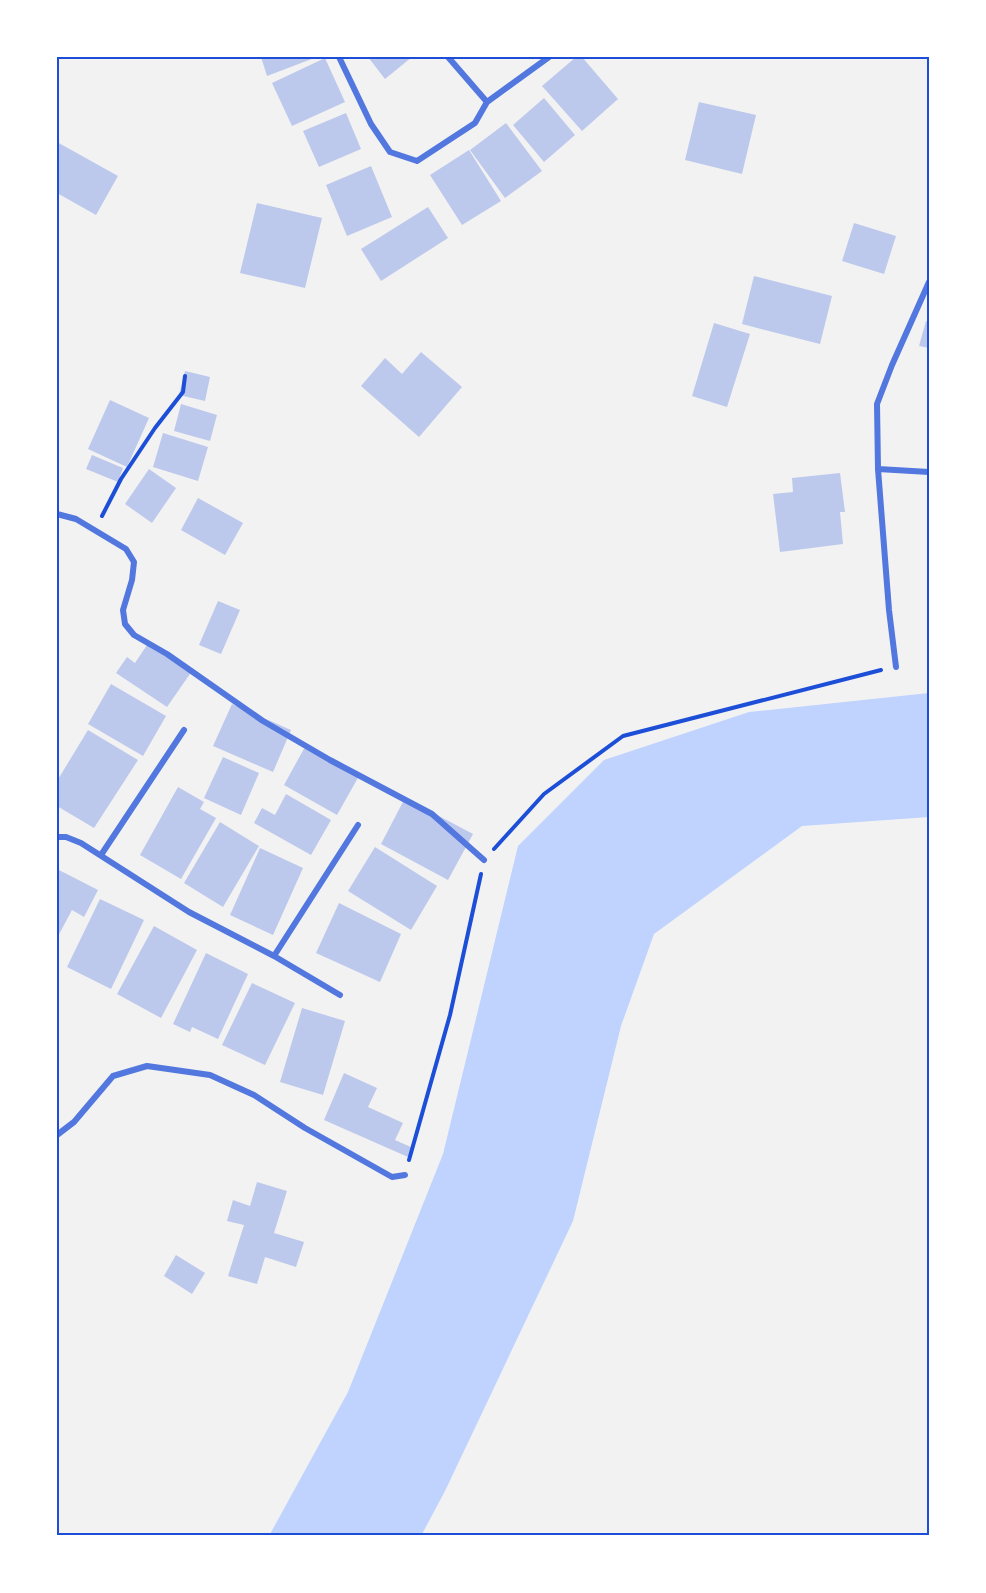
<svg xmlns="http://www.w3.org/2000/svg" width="986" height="1593" font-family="Ubuntu,sans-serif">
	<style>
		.water { fill: #bfd3fe }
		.building { fill: #bdc9ec }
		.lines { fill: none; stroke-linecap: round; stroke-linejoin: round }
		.path { stroke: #1d4ed8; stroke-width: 4 }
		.minor { stroke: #5277de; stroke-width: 6 }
		.neatline { fill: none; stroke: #1d4ed8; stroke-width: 2 }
	</style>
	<rect width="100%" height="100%" fill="#f2f2f2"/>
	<path class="water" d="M929,693V817L802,826L654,934L621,1026L573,1221L445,1491L421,1536H269L348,1392L443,1154L518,846L604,760L749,712Z"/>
	<path class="building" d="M261,57H317L267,76Z
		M368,57H412L385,79Z
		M576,57H582L618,99L582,131L542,86Z
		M325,58L345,102L292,126L272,83Z
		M544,98L575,135L544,162L513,125Z
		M699,102L756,115L742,174L685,160Z
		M346,113L361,149L319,167L303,131Z
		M506,123L542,171L505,198L470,150Z
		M57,142L118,176L96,215L57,193Z
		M469,150L501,201L462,225L430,175Z
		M371,166L392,217L347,236L326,185Z
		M257,203L322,218L305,288L240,273Z
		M428,207L448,238L381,281L361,249Z
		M854,223L896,236L884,274L842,261Z
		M754,276L832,296L820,344L742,324Z
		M926,321L929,322V348L919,346Z
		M714,323L750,334L727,407L692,396Z
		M421,352L462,387L419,437L361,386L385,358L402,374Z
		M185,371L210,377L205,401L179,395Z
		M110,400L149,418L127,467L88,449Z
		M181,404L217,415L210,441L174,431Z
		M163,433L208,447L198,481L153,467Z
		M92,455L123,468L118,482L86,469Z
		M149,469L176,488L152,523L125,504Z
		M840,473L845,512H840L843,544L780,552L773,494L793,492L792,478Z
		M198,498L243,523L225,555L181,530Z
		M218,601L240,610L221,654L199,645Z
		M149,642L192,671L167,707L116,673L127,657L135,663Z
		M111,684L166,716L143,756L88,724Z
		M232,704L291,730L273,772L213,746Z
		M88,730L138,760L94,828L57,806V781Z
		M306,745L359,776L337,815L284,785Z
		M223,757L259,773L241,815L204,798Z
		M178,787L204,802L200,809L216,818L181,879L140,855Z
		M286,794L331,820L311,855L254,823L262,808L275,815Z
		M405,798L473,834L448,880L381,844Z
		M220,822L259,846L223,907L184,883Z
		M375,847L437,886L411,930L348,891Z
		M260,848L303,868L273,935L230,915Z
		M57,869L98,890L84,917L72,910L57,938Z
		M100,899L144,920L111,989L67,967Z
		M339,903L401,934L380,982L316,953Z
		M154,926L197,950L161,1018L117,994Z
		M206,953L248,974L218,1039L192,1027L190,1032L173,1024Z
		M252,983L295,1003L265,1065L222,1045Z
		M302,1008L345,1021L323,1095L280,1082Z
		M344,1073L377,1088L368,1107L403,1123L395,1140L413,1148L408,1157L324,1120Z
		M257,1182L287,1191L274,1233L304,1242L296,1267L265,1257L257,1284L228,1276L244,1225L227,1221L233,1200L250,1206Z
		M176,1255L205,1273L192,1294L164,1276Z"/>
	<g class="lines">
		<path class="path" d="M102,516L121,479L155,428L183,392L185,376
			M494,849L544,794L623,736L881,670
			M409,1160L450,1015L481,874"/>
		<path class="minor" d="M339,57L371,124L390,152L417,161L475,123L487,102L448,57
			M487,102L549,57
			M878,469L929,472
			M57,514L76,519L126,549L134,562L132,580L123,610L125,624L134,635L167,654L263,721L330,760L432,814L484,860
			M896,667L889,610L878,469L877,404L892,365L929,282
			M57,837H66L81,843L189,912L274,956L340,995
			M101,855L184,730
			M274,956L358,825
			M57,1135L74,1122L113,1076L147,1066L210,1075L254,1095L305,1128L392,1177L405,1175"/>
	</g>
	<rect width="986" height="1593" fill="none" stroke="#ffffff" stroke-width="117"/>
	<rect x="58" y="58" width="870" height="1476" class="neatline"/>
</svg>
